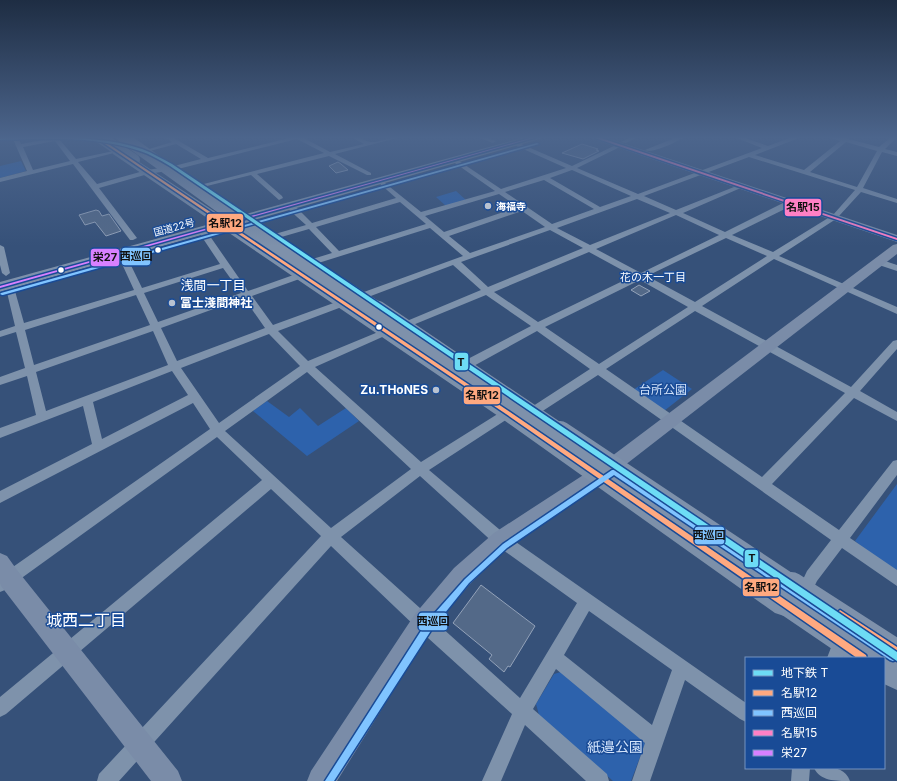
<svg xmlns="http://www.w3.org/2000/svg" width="897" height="781" font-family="Inter,'Noto Sans JP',sans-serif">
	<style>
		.green { fill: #2d62ac }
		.building { fill: #536988; stroke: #93a2b9 }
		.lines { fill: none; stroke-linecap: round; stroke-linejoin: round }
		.street { fill: #7e92ab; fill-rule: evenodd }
		.secondary { fill: #7a8ca8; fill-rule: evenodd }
		.primary { fill: #7d90a9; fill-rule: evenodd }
		.highway { fill: #7e91ab; fill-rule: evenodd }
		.highway-bridge-far4 { stroke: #7e91ab; stroke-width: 12 }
		.highway-bridge-far3 { stroke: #7e91ab; stroke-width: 16 }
		.highway-bridge-far2 { stroke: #7e91ab; stroke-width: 19 }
		.highway-bridge-far1 { stroke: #7e91ab; stroke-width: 24 }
		.highway-bridge { stroke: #7e91ab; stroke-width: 30 }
		.bus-1-casing { stroke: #194b96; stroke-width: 3 }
		.bus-2-casing { stroke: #194b96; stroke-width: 3 }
		.bus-3-casing { stroke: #194b96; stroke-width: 3 }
		.bus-4-casing { stroke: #194b96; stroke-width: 3 }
		.bus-1 { fill: #ffa980; fill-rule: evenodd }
		.bus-2 { fill: #80c4ff; fill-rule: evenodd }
		.bus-3 { fill: #ff80c5; fill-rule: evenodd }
		.bus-4 { fill: #d880ff; fill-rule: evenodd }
		.metro-1-casing { stroke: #194b96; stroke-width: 3 }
		.metro-1 { fill: #6ddcf5; fill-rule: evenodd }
		.poi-dot { fill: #b9c2d0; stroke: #194b96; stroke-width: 1.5 }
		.bus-dot { fill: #fff; stroke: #194b96; stroke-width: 1.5 }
		.labels { text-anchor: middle; stroke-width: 3; stroke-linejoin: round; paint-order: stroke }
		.far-poi-label { font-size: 10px; font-weight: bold; fill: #fff; stroke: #194b96; text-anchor: start }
		.far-street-label { font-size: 10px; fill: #fff; stroke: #194b96 }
		.far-neighbourhood-label { font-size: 11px; fill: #fff; stroke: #194b96 }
		.poi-label { font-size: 12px; font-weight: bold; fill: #fff; stroke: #194b96; text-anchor: start }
		.park-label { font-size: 12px; fill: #d2e3fb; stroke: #194b96 }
		.neighbourhood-label { font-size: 13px; fill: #fff; stroke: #194b96 }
		.near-park-label { font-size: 14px; fill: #d2e3fb; stroke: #194b96 }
		.near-neighbourhood-label { font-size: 16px; fill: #fff; stroke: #194b96 }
		.line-badge { stroke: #194b96; stroke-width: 1.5 }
		.pale-badge-label { font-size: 11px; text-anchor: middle; font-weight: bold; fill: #111 }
	</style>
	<rect width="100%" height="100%" fill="#365179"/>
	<path class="green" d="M21,161L26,171L0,178V166Z
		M456,191L466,200L446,206L436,197Z
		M663,370L692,389L664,411L633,390Z
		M267,401L289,417L300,408L318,426L346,408L359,421L307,456L253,411Z
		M897,484V575L855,541Z
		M564,671L642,735L645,744L631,781H613L539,715L536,704L554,674Z"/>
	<path class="building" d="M582,144L598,149L596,150L599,151L583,159L562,153Z
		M338,162L341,164L348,170L336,173L329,166Z
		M96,210L99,211L102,216L109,214L121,231L106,236L95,222L85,225L79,215Z
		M639,285L650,291L641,296L631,290Z
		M481,585L535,626L510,667L508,666L504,672L489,659L492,655L453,623Z"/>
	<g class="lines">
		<path class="street" d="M12,137H18L21,144L59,137H69L68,138L60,140L76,159L118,150V152L78,162L97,184L147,170L174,166L201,159L176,144L146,152V150L172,142L165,137H172L208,158L293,137H302L330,152L364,144L351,137C359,137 363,140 370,142C378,143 391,136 401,137L335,154L371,173V175H367L329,156L257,174L282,196L283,198L279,200L251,175L199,188L196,186L324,153L297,139L174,170L148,174L99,188L137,238L133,240H130L73,164L0,182V178L27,171ZM55,141L70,161L33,170L23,147Z
			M477,137H485L496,141L493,143Z
			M631,137H638L626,143L621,142Z
			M677,137H684C678,142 651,154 645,150Z
			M734,137H742L768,146L792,137H800L799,138L755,155L804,170L840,141L830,138L829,137L845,138L879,147L891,137H897L885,149L897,152V156L882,152L863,188L897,199V203L861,192L839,216H836V219L779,256L897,307V314L774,259L702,306L851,387L893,341L897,340V349L860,391L897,412V421L854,398L772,484L839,530L893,461L897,460V475L850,538L897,570V586L842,548L817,581L810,595L805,597L800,595L798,590L807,571L831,540L598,375L538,414L534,415L530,414L528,411L530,408L590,369L537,331L470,368H462L461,365L462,362L531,326L486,295L408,327H402L400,325L402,323L481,290L453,265L278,331L308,361L383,330H389L391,332L389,334L315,367L421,462L504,410L508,409L512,410L514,413L512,416L429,470L506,535L746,703V722L740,719L685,680L650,781H632L645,743L556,669L533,709L607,774L609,781H586L525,725L501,781H482L512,714L417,628L331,546L119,781H97L99,774L321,536L271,489L6,714L0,717V697L262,480L217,437L5,590L0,592V576L210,429L193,403L0,503V491L92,444L83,406L0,438V428L36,415L27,376L0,385V377L25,368L16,332L0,337V331L15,326L5,284L6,282L9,281L13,284L24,323L134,290L117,253L118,251H121L125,253L142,288L220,264L198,231L202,229H205L248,291L299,273H305L306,275L305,277L252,296L273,325L463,256L430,228L312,265H306L305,263L306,261L332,253L309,229L271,240L267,238L268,236L306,225L287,208V204H293L312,223L396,198L378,182V180L380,179L421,212L495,191L452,161V159H456L501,189L566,168L512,144V142L514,141L572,166L618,144H622V146L577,168L638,194L762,148ZM846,142L877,151L857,187L810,172ZM749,157L855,190L833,215L773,252L732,235L793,205V201H787L725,232L683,213L743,187V185H739L676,210L644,196ZM572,170L631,196L600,207L550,178ZM544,180L594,209L552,224L505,192ZM499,194L518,207L444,232L425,216ZM637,199L670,213L590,245L557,228ZM400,202L426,224L339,251L316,227ZM522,211L545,227L470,253L449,236ZM676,215L719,235L641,273L596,249ZM550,230L583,248L488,287L461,262ZM726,238L767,256L695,302L647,276ZM589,252L633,276L538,322L494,292ZM223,268L241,293L158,322L144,293ZM640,280L688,307L599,364L545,327ZM136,295L150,325L34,365L25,330ZM244,298L265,328L177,361L161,328ZM695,311L845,393L762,477L606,369ZM153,331L168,365L46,411L36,372ZM269,334L300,366L219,423L181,368ZM172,371L188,395L102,439L93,402ZM307,372L411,469L331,528L225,431ZM420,476L496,545L577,603L520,698L341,537ZM589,611L672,670L652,725L564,655Z
			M0,245L4,247L10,273L6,276L2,273L0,265Z
			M879,259L897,265V271L876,264L875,262L876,260Z
			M841,635L847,637L849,643L843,658H827L835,637Z
			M792,768H810L809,781H791Z
			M814,768C829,768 844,765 850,781C835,781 820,781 814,768Z"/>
		<path class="secondary" d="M592,137H604L897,235V242L593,139Z
			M897,244V254L620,469L508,547L470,584L431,630L337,781H307L311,771L415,614L454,568L494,533L608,459L893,245Z
			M0,553L7,556L17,570L178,771L182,781H151L1,586L0,583Z"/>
		<path class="primary" d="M117,149L121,150L515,408L793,595L796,604L793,613L784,616L775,613L501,418L113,154L112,152L113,150Z"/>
		<path class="highway" d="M525,137H541L540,139L0,292V282Z
			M884,651L897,657V690L884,684V658H872L873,655Z"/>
		<path class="highway-bridge-far4" d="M100,137L134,160
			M123,137L230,214"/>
		<path class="highway-bridge-far3" d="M229,213L379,311"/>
		<path class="highway-bridge-far2" d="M377,310L561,434"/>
		<path class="highway-bridge-far1" d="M560,433L793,588"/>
		<path class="highway-bridge" d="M791,587L897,655
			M778,594L872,658"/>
		<defs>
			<path id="bus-1" d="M96,137H98L510,412L866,655L867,658H857L506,414L96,138Z
				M840,610L897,647V655L838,616L836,614Z"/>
			<path id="bus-2" d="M537,143L539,144L3,295H2L0,294L1,293Z
				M612,470H616L896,654L897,657L896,660L893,661L890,660L614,475L507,548L469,583L432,629L334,781H325L426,623L465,579L503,544Z"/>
			<path id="bus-3" d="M595,137H598L897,238V240L595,138Z"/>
			<path id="bus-4" d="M534,137H537L0,288V286Z"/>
		</defs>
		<use href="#bus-1" class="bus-1-casing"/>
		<use href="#bus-2" class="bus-2-casing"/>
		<use href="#bus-3" class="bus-3-casing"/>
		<use href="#bus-4" class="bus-4-casing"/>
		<use href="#bus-1" class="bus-1"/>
		<use href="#bus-2" class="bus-2"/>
		<use href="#bus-3" class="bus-3"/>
		<use href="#bus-4" class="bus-4"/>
		<defs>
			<path id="metro-1" d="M51,137C81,138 113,139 142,149C153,153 162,159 172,164L897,652V661L170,166C160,160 150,154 140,151C98,136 44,138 0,140V138Z"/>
		</defs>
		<use href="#metro-1" class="metro-1-casing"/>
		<use href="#metro-1" class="metro-1"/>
	</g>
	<linearGradient id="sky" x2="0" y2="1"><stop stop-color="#1e2d43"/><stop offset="0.56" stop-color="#4c658c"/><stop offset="1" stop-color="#4c658c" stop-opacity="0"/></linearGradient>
	<rect width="897" height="246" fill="url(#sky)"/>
	<g class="poi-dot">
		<circle cx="488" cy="206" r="4"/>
		<circle cx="172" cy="303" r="4"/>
		<circle cx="436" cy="390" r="4"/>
	</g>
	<g class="bus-dot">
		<circle cx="158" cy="250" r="3.5"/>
		<circle cx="61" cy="270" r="3.5"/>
		<circle cx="379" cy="327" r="3.5"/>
	</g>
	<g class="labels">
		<g class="far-poi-label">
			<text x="496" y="210">海福寺</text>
		</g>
		<g class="far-street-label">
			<text transform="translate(174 227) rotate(-15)" y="4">国道22号</text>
		</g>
		<g class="far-neighbourhood-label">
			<text x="653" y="281">花の木一丁目</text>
		</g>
		<g class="poi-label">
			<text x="180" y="307">冨士淺間神社</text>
			<text x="428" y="394" text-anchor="end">Zu.THoNES</text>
		</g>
		<g class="park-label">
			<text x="663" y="394">台所公園</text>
		</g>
		<g class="neighbourhood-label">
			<text x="213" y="290">浅間一丁目</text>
		</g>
		<g class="near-park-label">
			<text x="615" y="752">紙邉公園</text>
		</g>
		<g class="near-neighbourhood-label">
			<text x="86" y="626">城西二丁目</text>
		</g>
	</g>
	<g class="line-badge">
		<rect x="784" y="198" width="38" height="19" rx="4" fill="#ff80c5"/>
		<rect x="206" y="213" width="38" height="20" rx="4" fill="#ffa980"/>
		<rect x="121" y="247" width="30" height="19" rx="4" fill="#80c4ff"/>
		<rect x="90" y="248" width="30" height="19" rx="4" fill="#d880ff"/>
		<rect x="454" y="352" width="15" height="19" rx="4" fill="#6ddcf5"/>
		<rect x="463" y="386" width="38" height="19" rx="4" fill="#ffa980"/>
		<rect x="694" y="526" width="31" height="19" rx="4" fill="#80c4ff"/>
		<rect x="744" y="549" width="15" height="19" rx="4" fill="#6ddcf5"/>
		<rect x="742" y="578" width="38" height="19" rx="4" fill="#ffa980"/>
		<rect x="418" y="612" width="30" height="19" rx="4" fill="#80c4ff"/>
	</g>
	<g class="pale-badge-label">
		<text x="803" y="211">名駅15</text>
		<text x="225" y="227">名駅12</text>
		<text x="136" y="260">西巡回</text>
		<text x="105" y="261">栄27</text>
		<text x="461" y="366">T</text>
		<text x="482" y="399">名駅12</text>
		<text x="709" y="539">西巡回</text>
		<text x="752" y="562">T</text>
		<text x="761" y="591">名駅12</text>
		<text x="433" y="625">西巡回</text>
	</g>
	<rect x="745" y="657" width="140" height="112" fill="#194b96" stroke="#7593c0"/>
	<rect x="753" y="670" width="20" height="6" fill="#6ddcf5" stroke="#7593c0"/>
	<text x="781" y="677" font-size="12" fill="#ffffff">地下鉄 T</text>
	<rect x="753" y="690" width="20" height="6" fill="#ffa980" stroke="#7593c0"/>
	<text x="781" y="697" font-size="12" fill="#ffffff">名駅12</text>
	<rect x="753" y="710" width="20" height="6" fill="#80c4ff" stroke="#7593c0"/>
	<text x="781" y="717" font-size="12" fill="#ffffff">西巡回</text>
	<rect x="753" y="730" width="20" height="6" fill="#ff80c5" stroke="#7593c0"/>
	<text x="781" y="737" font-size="12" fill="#ffffff">名駅15</text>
	<rect x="753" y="750" width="20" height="6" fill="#d880ff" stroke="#7593c0"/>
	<text x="781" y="757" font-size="12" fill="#ffffff">栄27</text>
</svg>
